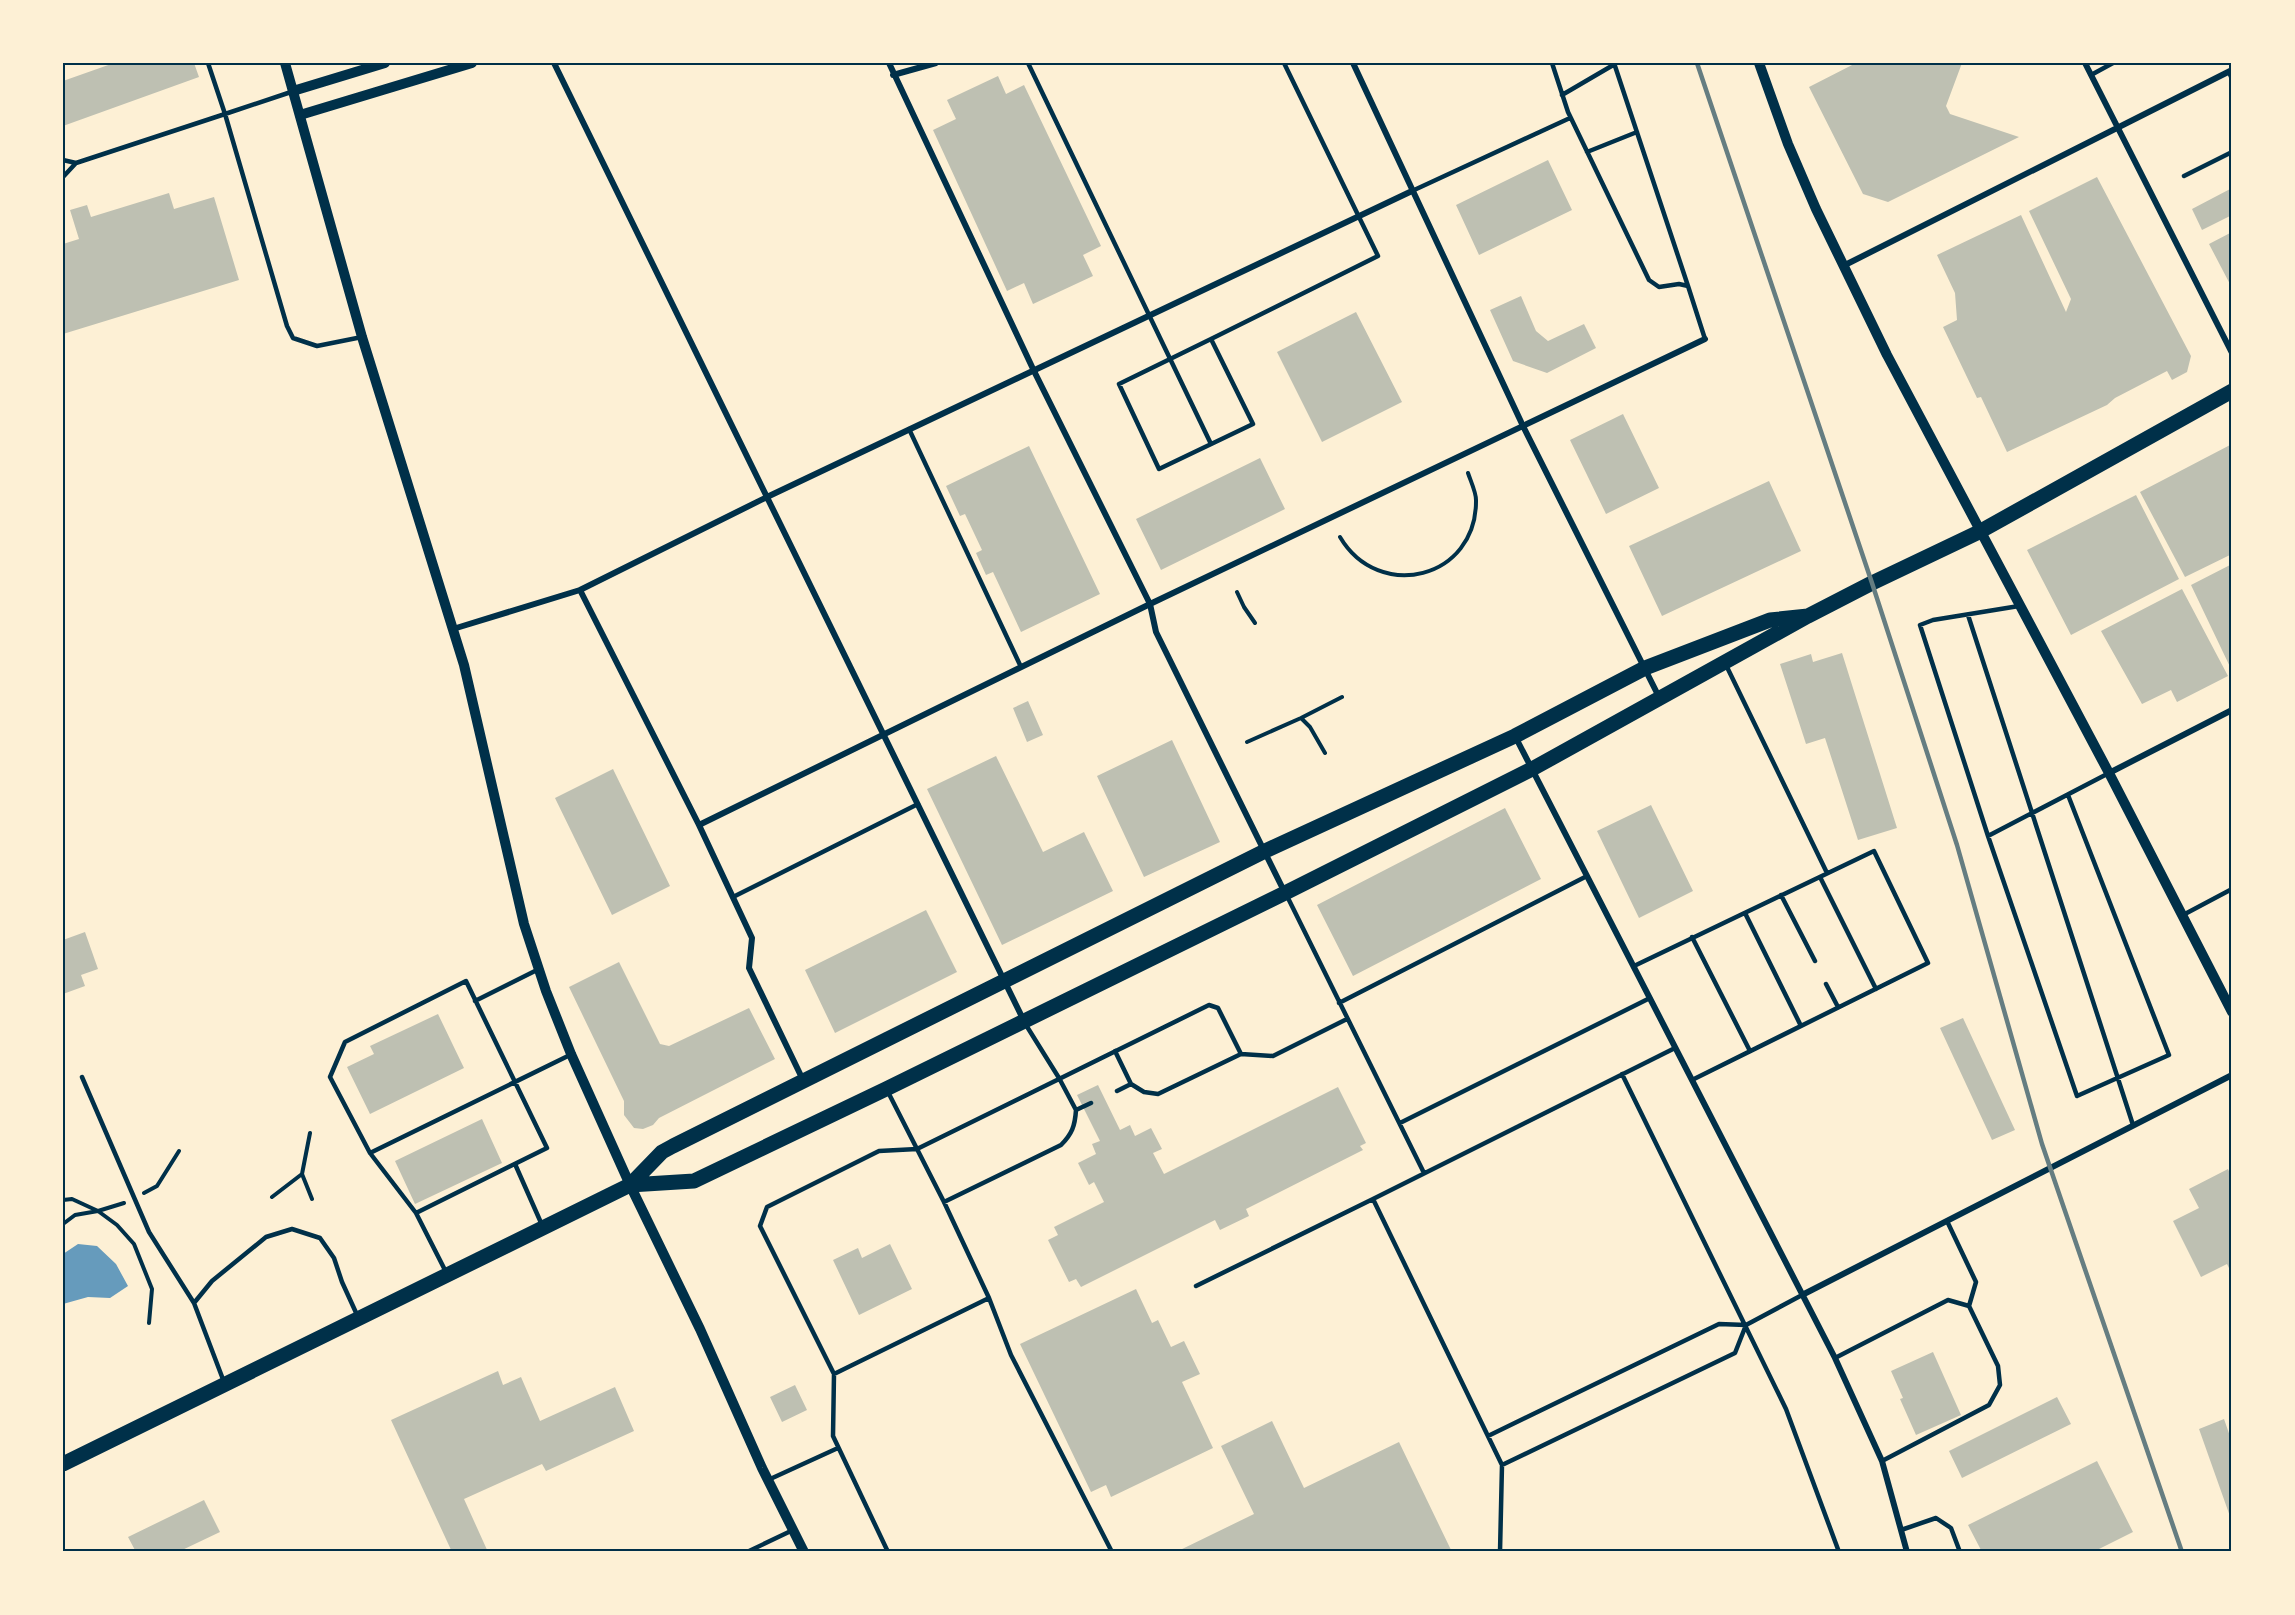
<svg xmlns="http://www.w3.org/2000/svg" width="2295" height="1615" font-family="'Golos Text',sans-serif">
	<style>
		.water { fill: #669bbc }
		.building { fill: #bec0b2 }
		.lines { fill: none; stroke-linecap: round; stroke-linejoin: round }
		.path { stroke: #003049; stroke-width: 4 }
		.service { stroke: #003049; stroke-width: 4.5 }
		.minor { stroke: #003049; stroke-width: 6 }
		.tertiary { stroke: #003049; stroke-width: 10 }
		.primary { stroke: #003049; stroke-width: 15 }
		.rail { stroke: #657d81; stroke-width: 4.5 }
		.neatline { fill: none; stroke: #003049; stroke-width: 2 }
	</style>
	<rect width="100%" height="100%" fill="#fdf0d5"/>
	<path class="water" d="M78,1244L97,1246L116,1264L128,1286L110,1298L88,1297L63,1304V1254Z"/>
	<path class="building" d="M114,63H194L199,77L63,126V81Z
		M1856,63H1962L1946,106L1950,114L2019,137L1888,202L1863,194L1809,87Z
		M998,76L1006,94L1024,85L1101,246L1083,255L1093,276L1033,304L1024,283L1007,291L933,130L956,119L947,100Z
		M1548,160L1572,210L1479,255L1456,205Z
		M2097,177L2191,356L2187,372L2172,380L2167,371L2115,398L2107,405L2007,452L1981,397L1977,398L1943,327L1957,320L1955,293L1937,255L2021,215L2066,312L2071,299L2029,211Z
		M2232,188V215L2202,230L2192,209Z
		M169,193L174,209L214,197L239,280L63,334V244L79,239L70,210L87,205L91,217Z
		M2232,232V288L2209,244Z
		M1521,296L1536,331L1548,341L1584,324L1596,348L1547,373L1513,361L1490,310Z
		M1356,312L1402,402L1322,442L1277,352Z
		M1623,414L1659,488L1606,514L1570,440Z
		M2232,444V554L2185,577L2140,492Z
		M1029,446L1100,594L1021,632L993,572L986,575L976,553L982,550L965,514L960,516L946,486Z
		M1260,458L1285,509L1161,570L1136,519Z
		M1769,481L1801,551L1662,616L1629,546Z
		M2136,495L2179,579L2071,635L2027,550Z
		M2232,564V671L2191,585Z
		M2182,589L2228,676L2177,702L2171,690L2142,704L2101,631Z
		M1842,653L1897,828L1858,840L1825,738L1806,744L1780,664L1811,654L1813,662Z
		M1028,701L1043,735L1027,742L1013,708Z
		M1172,740L1220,842L1144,877L1097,776Z
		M996,756L1043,852L1084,832L1113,891L1002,945L927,789Z
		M613,769L670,886L612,915L555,798Z
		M1651,805L1693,891L1639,918L1597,831Z
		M1505,808L1541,879L1353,976L1317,905Z
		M926,910L957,972L835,1033L805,970Z
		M85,932L98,969L81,975L85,986L63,994V940Z
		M619,962L660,1044L669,1046L749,1008L775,1059L659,1118L653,1125L643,1129L634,1128L624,1115V1101L569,987Z
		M438,1014L464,1068L370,1114L347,1067L374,1054L370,1046Z
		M1963,1018L2015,1130L1992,1140L1940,1028Z
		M1098,1085L1120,1130L1130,1125L1135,1136L1151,1128L1162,1149L1153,1153L1164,1174L1338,1087L1366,1143L1360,1146L1363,1150L1246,1209L1249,1216L1220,1230L1215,1220L1081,1287L1076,1279L1069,1282L1048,1240L1058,1235L1054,1227L1104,1202L1094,1182L1089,1185L1078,1163L1096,1154L1092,1144L1100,1141L1077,1095Z
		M482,1119L502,1163L415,1204L395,1161Z
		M2228,1169L2232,1178V1274L2227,1264L2201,1277L2173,1221L2199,1208L2189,1189Z
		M890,1244L912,1289L859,1315L833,1260L858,1248L862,1258Z
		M1136,1289L1152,1323L1158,1320L1171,1347L1184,1341L1200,1374L1182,1382L1213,1448L1111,1497L1106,1485L1091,1492L1020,1344Z
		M1933,1352L1961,1415L1916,1435L1900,1399L1903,1398L1891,1371Z
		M498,1371L503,1385L521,1377L540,1421L615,1387L634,1431L546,1471L542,1464L464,1499L488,1552H452L391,1420Z
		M795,1385L807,1410L782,1422L770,1397Z
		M2057,1397L2071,1424L1962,1478L1949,1451Z
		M2224,1419L2232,1442V1522L2199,1429Z
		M1272,1421L1304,1488L1399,1442L1452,1552H1176L1254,1514L1221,1446Z
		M2097,1461L2133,1532L2093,1552H1982L1968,1525Z
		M204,1500L220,1532L178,1552H136L128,1537Z"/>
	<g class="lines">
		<path class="path" d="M1340,537C1379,603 1477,579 1476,500C1476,492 1471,482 1468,473
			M1237,592L1244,607L1255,623
			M1301,718L1310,727L1325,753
			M1247,742L1301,718L1342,697
			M310,1133L302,1174L312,1199
			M144,1193L157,1186L179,1151
			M272,1197L302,1174
			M63,1200L72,1199L98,1211L117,1225L134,1244L152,1289L149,1323
			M63,1224L75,1215L98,1211L124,1203"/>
		<path class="service" d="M1028,63L1211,444
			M1552,63L1568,112L1649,280L1659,287L1679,284L1688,286L1705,339
			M1614,63L1688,286
			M2229,72L2232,79
			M2091,75L2113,63
			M291,92L225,114L287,326L293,338L317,346L362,337
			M1562,95L1615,64
			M1587,152L1637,132
			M63,160L76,163
			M2184,176L2232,152
			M63,177L76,163L225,114L208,63
			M1412,191L1570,118
			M1211,339L1119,384L1159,469L1253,424L1211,339L1378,256L1284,63
			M909,429L1021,667
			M2019,606L1933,620L1920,625L1988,836L2077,1096L2169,1055L2068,795
			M1968,615L2133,1125
			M1726,665L1827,873
			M1988,836L2109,773
			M1820,877L1876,989
			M1781,895L1815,961
			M1287,896L1424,1173
			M733,897L918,804
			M1745,913L1801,1026
			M2183,915L2232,889
			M1692,937L1750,1051
			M1634,966L1874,851L1928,963L1692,1080
			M1826,984L1838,1007
			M475,1001L537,970
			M1339,1003L1587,876
			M1026,1025L1059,1078L1076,1110
			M1115,1051L1131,1084
			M1241,1054L1273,1056L1347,1019
			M1622,1074L1786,1409L1839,1552
			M82,1077L149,1232L194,1303L224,1382
			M888,1092L944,1202L989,1298L1011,1355L1112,1552
			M1400,1123L1650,998
			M370,1153L570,1055
			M515,1164L542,1225
			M944,1202L1061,1145C1072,1134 1075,1126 1076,1110L1091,1103
			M416,1213L547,1148L466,981L345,1042L330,1077L370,1153L416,1213L446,1272
			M1947,1221L1976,1282L1969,1306
			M1196,1286L1373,1199
			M989,1298L834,1374L760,1226L767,1207L879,1151L917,1149L1209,1005L1218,1008L1241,1054L1158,1094L1144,1092L1131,1084L1117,1091
			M194,1303L212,1281L266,1237L292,1229L320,1238L334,1258L342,1282L358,1317
			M1835,1358L1948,1300L1969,1306L1998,1366L2000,1385L1989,1405L1882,1461
			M834,1374L833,1436L888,1552
			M1488,1436L1719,1324L1746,1325L1804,1294
			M1502,1465L1735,1353L1746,1325
			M768,1480L838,1448
			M1901,1530L1936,1518L1951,1528L1960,1552
			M747,1552L793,1530
			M1500,1552L1502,1465L1373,1199L1675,1048"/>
		<path class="minor" d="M554,63L1024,1021
			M889,63L1034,371L1150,604L1156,632L1285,893
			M1353,63L1523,426L1659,697
			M2085,63L2232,353
			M893,75L936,63
			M1843,266L2232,70
			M580,590L699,825L752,938L749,968L803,1080
			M453,629L580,590L767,497L1412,191
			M1516,738L1835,1358L1882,1461L1907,1552
			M2109,773L2232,710
			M699,825L1150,604L1705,339
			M1804,1294L2232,1075"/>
		<path class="tertiary" d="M285,63L362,337L464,665L524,924L546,991L571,1054L630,1185L700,1329L762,1468L804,1552
			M1759,63L1788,144L1816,209L1887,355L2109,773L2232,1012
			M293,91L385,63
			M300,115L472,63"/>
		<path class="primary" d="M630,1185L694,1181L886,1089L1285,893L1532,769L1808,616L1872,583L1979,532L2232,391
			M63,1464L630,1185L662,1152L673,1146L1265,851L1515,736L1645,668L1770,620L1808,616"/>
		<path class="rail" d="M1697,63L1872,583L1957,845L2042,1144L2182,1552"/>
	</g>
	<rect width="2295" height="1615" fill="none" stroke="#fdf0d5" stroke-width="129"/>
	<rect x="64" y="64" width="2166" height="1486" class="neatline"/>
</svg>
